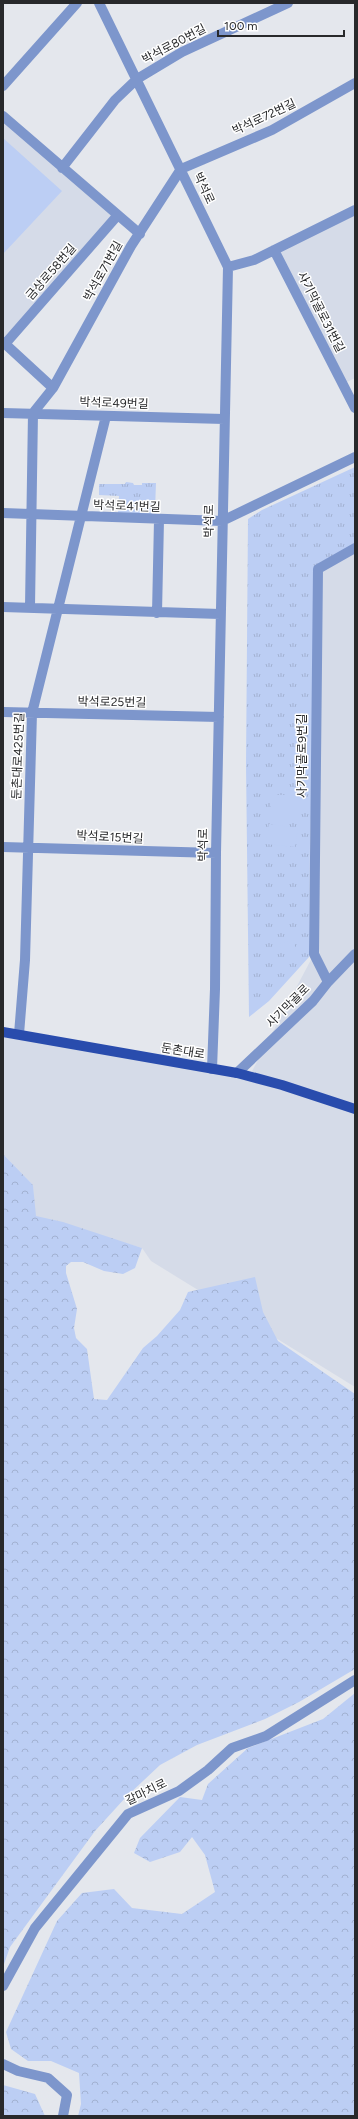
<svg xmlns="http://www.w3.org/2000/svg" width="358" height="2119" font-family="Figtree,'Noto Sans KR',sans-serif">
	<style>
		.built { fill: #d5dbe8 }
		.forest { fill: url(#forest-crowns) }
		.park { fill: url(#park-tufts) }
		.garden { fill: #bccef4 }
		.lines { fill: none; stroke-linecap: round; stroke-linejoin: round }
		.minor { stroke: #7d96cc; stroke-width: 10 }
		.major { stroke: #294cad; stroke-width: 10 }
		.labels { text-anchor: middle; stroke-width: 3; stroke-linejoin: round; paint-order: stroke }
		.street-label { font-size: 12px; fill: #28292b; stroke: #fff }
	</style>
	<defs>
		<pattern id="forest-crowns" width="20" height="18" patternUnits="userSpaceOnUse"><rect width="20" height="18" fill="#bccef4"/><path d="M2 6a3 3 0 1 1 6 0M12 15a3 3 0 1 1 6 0" fill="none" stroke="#a2b1d1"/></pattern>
		<pattern id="park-tufts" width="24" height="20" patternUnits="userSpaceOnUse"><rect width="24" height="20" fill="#bccef4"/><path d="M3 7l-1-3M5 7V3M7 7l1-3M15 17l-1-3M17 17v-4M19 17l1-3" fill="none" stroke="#a2b1d1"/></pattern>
	</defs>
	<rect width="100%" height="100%" fill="#e4e7ed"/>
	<path class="built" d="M3,120L117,216L3,341Z
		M355,210V378L345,383L278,248Z
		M355,550V1387L151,1261L142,1248L35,1216L33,1185L3,1154V1037L250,1075L314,954L318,569Z"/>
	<path class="forest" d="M3,1154L33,1185L36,1216L63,1222L142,1248L135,1268L123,1274L104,1271L83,1262H71L66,1266V1273L77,1309L74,1328L76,1338L87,1349L94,1399L107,1400L143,1348L157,1336L180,1310L188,1292L255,1277L263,1312L278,1341L355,1394V1669L299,1702L265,1719L197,1745L160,1765L126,1797L95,1831L10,1947L3,1967Z
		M355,1693V2116H78L81,2104L79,2073L51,2061H28L11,2049L6,2032L57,1921L82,1893L114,1889L132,1908L182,1914L215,1892L205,1855L192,1837L180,1852L150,1862L134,1853L140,1838L180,1797L202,1800L208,1784L248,1748L323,1719Z
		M3,2085L35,2094L45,2116H3Z"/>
	<path class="park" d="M355,467V545L321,562L310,842L309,957L269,1001L249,1017L246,765L248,519L262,510Z
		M126,482L133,483L134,485H142V483H156L155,510L152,514L118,513L119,496L99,495V484H125Z"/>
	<path class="garden" d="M3,138L62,191L3,254Z
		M271,795H298V818H271Z
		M269,824L298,828L295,847L266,844Z
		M293,940L296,949L282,953L279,944Z"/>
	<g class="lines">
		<path class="minor" d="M99,3L228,267L216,853L215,989L212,1069
			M3,86L77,3
			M3,116L140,234
			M62,168L115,100L137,79L182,52L288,3
			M274,250L355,408
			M228,267L254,260L355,210
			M3,342L53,388
			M5,344L117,216
			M3,413L224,419
			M3,513L222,521L355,457
			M3,607L220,614
			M30,607L33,413L53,388L131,246L181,169L272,130L355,83
			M157,613L159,520
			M3,712L219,717
			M3,847L216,853
			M328,982L314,954L318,569L355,548
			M19,1034L25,960L32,713L106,416
			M237,1073L313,1001L328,982L355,954
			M3,1986L35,1928L128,1814L179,1791L208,1770L232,1748L266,1736L355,1680
			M3,2064L18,2071L48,2078L67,2095L63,2116"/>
		<path class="major" d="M3,1032L237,1073L282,1085L355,1109"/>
	</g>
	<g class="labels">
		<g class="street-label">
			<text transform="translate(174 44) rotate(-28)" y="4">박석로80번길</text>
			<text transform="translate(264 117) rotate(-25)" y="4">박석로72번길</text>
			<text transform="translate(204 188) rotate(65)" y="4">박석로</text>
			<text transform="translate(103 271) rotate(-61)" y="4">박석로71번길</text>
			<text transform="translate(51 272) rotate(-49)" y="4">금상로58번길</text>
			<text transform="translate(321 312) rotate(63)" y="4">사기막골로31번길</text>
			<text transform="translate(114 403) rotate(2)" y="4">박석로49번길</text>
			<text transform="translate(127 506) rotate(2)" y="4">박석로41번길</text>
			<text transform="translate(209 521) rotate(-89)" y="4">박석로</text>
			<text transform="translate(112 702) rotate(1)" y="4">박석로25번길</text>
			<text transform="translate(18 756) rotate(-88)" y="4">둔촌대로425번길</text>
			<text transform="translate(302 756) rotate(-90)" y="4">사기막골로9번길</text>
			<text transform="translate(110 837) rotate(3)" y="4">박석로15번길</text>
			<text transform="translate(203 845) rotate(-89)" y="4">박석로</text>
			<text transform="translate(288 1006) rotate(-45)" y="4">사기막골로</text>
			<text transform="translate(183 1051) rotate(9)" y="4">둔촌대로</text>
			<text transform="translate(146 1792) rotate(-26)" y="4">갈마치로</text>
		</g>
	</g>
	<rect width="358" height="2119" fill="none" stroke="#28292b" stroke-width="8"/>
	<path d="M218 30v6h126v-6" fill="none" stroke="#28292b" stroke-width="2"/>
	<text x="224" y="30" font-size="12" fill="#28292b" stroke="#ffffff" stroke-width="3" paint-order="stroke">100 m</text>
</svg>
